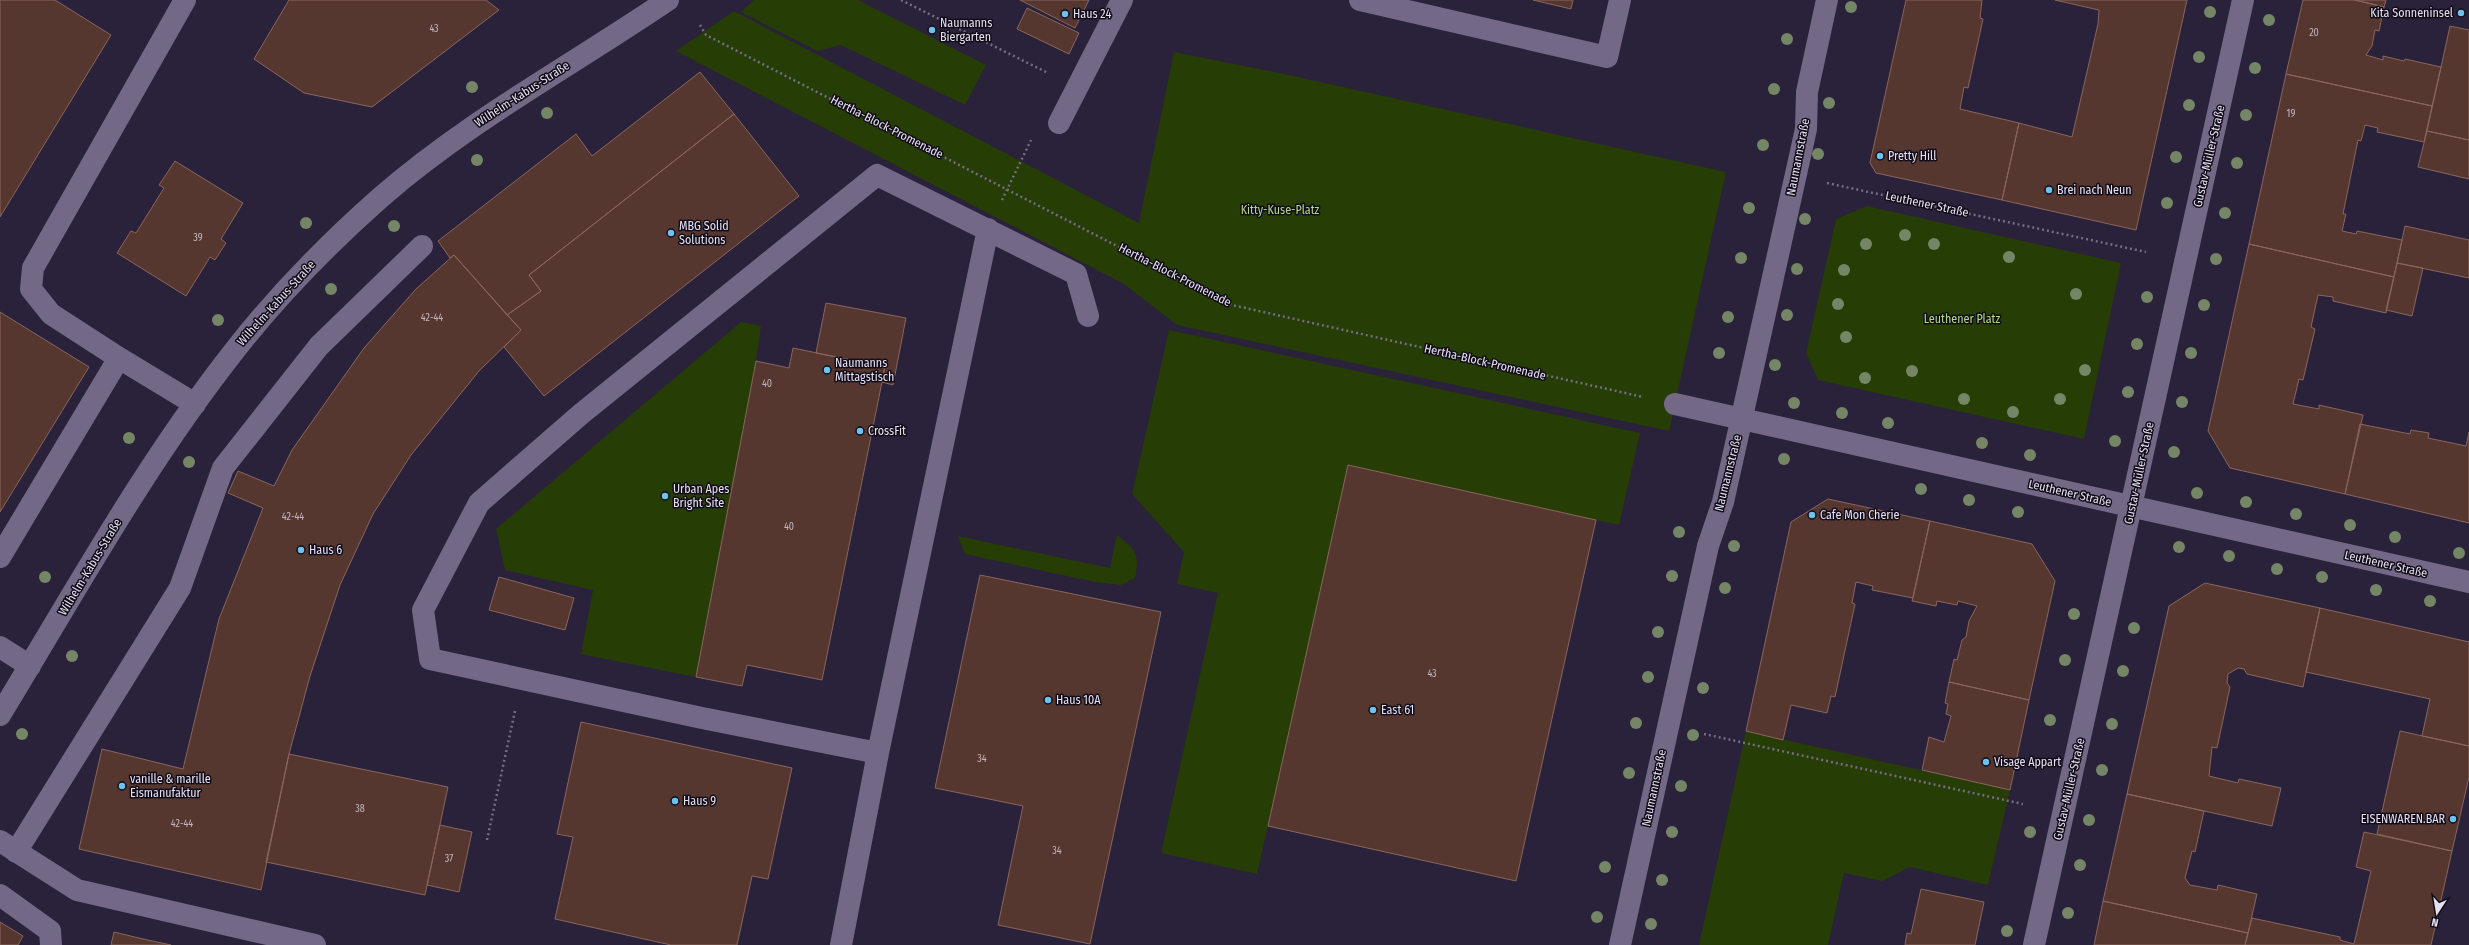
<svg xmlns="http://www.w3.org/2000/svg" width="2469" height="945" font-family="'Fira Sans Condensed',sans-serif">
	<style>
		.green { fill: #273d06 }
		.building { fill: #56372f; stroke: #89665d }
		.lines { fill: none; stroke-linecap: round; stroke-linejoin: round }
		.path { stroke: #746d83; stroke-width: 2.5; stroke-dasharray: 2 3; stroke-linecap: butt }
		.minor { stroke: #736987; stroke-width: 22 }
		.tree { fill: #748665 }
		.poi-dot { fill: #6cc3f2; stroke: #110d18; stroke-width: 1.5 }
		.labels { text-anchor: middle; stroke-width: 3; stroke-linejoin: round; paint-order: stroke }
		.number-label { font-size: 10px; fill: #c1b5c0 }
		.poi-label { font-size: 12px; fill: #e5dff1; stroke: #110d18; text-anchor: start }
		.street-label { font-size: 12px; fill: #e5dff1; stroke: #110d18 }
		.park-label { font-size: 12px; fill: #b1d888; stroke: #110d18 }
	</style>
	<rect width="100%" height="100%" fill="#2a213a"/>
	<path class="green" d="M754,0H858L986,65L965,105L841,45L817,51L741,12Z
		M734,11L1139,223L1174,52L1289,75L1726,172L1669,431L1177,325L1124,284L676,51Z
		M1867,206L2121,263L2084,439L1818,380L1806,353L1836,219Z
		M741,322L761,326L756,361L832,630L709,606L696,677L581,654L593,590L505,570L496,529Z
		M1169,330L1640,433L1619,525L1596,520L1516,881L1268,826L1257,874L1161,853L1218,593L1177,584L1184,552L1132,494Z
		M1117,535C1136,549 1140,555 1135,578L1121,585L1095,582L965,554L958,536L1110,568Z
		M1746,731L2010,790L1988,885L1910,867L1882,881L1844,873L1828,945H1699Z"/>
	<path class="building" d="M0,0H55L111,35L0,217Z
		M289,0H486L499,10L372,107L304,93L254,59Z
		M1020,0H1089L1075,28Z
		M1533,0H1573L1571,9Z
		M1906,0H1982L1980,18L1983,19L1968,88L1964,87L1960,109L2019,123L2002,200L1876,173L1870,163Z
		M2055,0H2187L2136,230L2002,200L2019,123L2072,137L2098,24L2099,10Z
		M2303,0H2355L2384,7L2379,31L2375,30L2372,46L2366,55L2383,60V56L2404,61L2405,59L2441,67L2432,106L2286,74Z
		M2355,0H2386L2384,7Z
		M1027,8L1079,33L1069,54L1017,29Z
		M2450,26L2469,30V140L2427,131Z
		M700,72L734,114L529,275L541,291L507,315L454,255L450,258L438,241L576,134L592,156Z
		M2286,74L2432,106L2424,142L2377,132L2378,128L2365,125L2361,141L2358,140L2343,214H2346L2342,231L2356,234L2357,231L2402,240L2394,277L2249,244Z
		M734,114L799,196L544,396L504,347L521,330L507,315L541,291L529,275Z
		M2427,131L2469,140V179L2418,167Z
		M175,161L243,203L221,239L226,243L215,260L210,257L186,296L117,253L131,231L136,233L164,188L159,185Z
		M2405,226L2469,240V278L2397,263Z
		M2249,244L2394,277L2386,313L2333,301V297L2318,295L2311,327L2315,329L2303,380L2299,379L2293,404L2319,409V405L2363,415L2345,494L2230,468L2208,431Z
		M454,255L521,330L479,371L411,455L373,514L340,585L310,676L289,754L261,890L79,849L102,749L183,769L219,619L263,508L228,493L238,471L274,486L292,450L364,348L416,289Z
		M2397,263L2423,268L2412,316L2386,310Z
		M826,303L906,318L893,385L882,382L885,367L816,353Z
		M0,312L89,367L0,512Z
		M793,348L885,367L822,680L747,665L742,686L696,677L756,361L789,368Z
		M2360,424L2410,434L2411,430L2429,433L2428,438L2466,446L2469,432V523L2345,494Z
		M1348,465L1596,520L1516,881L1268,826Z
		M1828,499L1930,521L1913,598L1872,590L1873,586L1856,582L1852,603L1855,604L1835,697L1831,696L1827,713L1791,705L1783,740L1746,731L1791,522Z
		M1930,521L2032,544L2055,581L2029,700L1949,682L1954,659L1957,660L1962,640L1966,637L1969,621L1977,606L1958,601L1957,605L1937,601L1936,606L1912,601Z
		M980,575L1161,612L1090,944L998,925L1023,806L935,788Z
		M499,577L574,598L565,630L489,610Z
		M2205,583L2320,608L2303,687L2247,674L2244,669L2238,668L2228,674L2227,683L2230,687L2217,748L2212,747L2209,776L2238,783L2239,779L2281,788L2272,826L2127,794L2169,606Z
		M2320,608L2469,642V746L2422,736L2430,699L2306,672Z
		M1949,682L2029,700L2010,790L1922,770L1929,737L1944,742L1951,716L1946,714L1948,704L1945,703Z
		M581,722L792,768L768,879L752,876L737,945H671L555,919L573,837L557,834Z
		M2400,731L2469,746V777L2452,851L2377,834Z
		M289,754L448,787L425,895L266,862Z
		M2127,794L2204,811L2195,852L2192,851L2185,878L2190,885L2217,890L2218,885L2257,894L2248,933L2103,901Z
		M440,825L472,832L459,892L427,885Z
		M2364,832L2452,851L2431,945H2245L2252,918L2340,937V940L2354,944L2371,871L2356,867Z
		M1921,889L1984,902L1975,945H1905L1907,933L1911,934Z
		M2103,901L2248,933L2245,945H2094Z
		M0,922L23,936L18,945H0Z
		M114,932L143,939L171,945H111Z"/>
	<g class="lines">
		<path class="path" d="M901,0L1048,73
			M700,25L706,35L1232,305L1643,397
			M1827,183L2146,252
			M1002,200L1031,140
			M1704,734L2023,804
			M487,840L515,711"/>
		<path class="minor" d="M1360,0L1607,57L1620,0
			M1059,123L1122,0
			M119,358L195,404
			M1675,404L2469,582
			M0,557L119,358L51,314L31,289L33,268L185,0
			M0,647L30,666
			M0,715C75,592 145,464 235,350C278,295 328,244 380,198C468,121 571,66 668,0
			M878,753L702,718L430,659L423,610L479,503L581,414L877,175L1076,274L1088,316
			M0,841L77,890L315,945
			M16,852L180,588L223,468L319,346L422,246
			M0,895L50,931L51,945
			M841,945L878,753L988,229
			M1620,945L1708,546L1723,502L1806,129L1807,92L1827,0
			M2034,945L2243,0"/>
	</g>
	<g class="tree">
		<circle cx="1851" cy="7" r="6"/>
		<circle cx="2210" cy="12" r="6"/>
		<circle cx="2269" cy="20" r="6"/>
		<circle cx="1787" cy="39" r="6"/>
		<circle cx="2199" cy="57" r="6"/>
		<circle cx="2255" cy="68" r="6"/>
		<circle cx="472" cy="87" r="6"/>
		<circle cx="1774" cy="89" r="6"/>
		<circle cx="1829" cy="103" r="6"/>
		<circle cx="2189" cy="105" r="6"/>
		<circle cx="547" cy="113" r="6"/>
		<circle cx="2246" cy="115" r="6"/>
		<circle cx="1763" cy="145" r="6"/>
		<circle cx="1818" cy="154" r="6"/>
		<circle cx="2176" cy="157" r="6"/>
		<circle cx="477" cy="160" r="6"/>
		<circle cx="2237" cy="163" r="6"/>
		<circle cx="2167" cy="203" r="6"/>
		<circle cx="1749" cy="208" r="6"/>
		<circle cx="2225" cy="213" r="6"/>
		<circle cx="1805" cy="219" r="6"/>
		<circle cx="306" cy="223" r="6"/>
		<circle cx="394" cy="226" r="6"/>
		<circle cx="1905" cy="235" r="6"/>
		<circle cx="1866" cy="244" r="6"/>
		<circle cx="1934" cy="244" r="6"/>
		<circle cx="2009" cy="257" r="6"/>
		<circle cx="1741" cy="258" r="6"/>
		<circle cx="2216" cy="259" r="6"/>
		<circle cx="1797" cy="269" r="6"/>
		<circle cx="1844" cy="270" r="6"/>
		<circle cx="331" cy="289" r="6"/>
		<circle cx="2076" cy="294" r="6"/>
		<circle cx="2147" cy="297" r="6"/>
		<circle cx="1838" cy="304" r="6"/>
		<circle cx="2204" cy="305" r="6"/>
		<circle cx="1787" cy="315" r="6"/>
		<circle cx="1728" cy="317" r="6"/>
		<circle cx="218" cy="320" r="6"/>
		<circle cx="1846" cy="337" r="6"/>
		<circle cx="2137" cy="344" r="6"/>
		<circle cx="1719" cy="353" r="6"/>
		<circle cx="2191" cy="353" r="6"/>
		<circle cx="1775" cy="365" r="6"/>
		<circle cx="2085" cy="370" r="6"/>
		<circle cx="1912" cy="371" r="6"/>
		<circle cx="1865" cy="378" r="6"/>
		<circle cx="2128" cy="392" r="6"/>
		<circle cx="1964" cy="399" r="6"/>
		<circle cx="2060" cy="399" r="6"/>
		<circle cx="2182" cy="402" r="6"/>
		<circle cx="1794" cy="403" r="6"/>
		<circle cx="2013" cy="412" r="6"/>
		<circle cx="1842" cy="413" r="6"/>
		<circle cx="1888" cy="423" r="6"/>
		<circle cx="129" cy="438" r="6"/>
		<circle cx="2115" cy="441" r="6"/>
		<circle cx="1982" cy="443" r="6"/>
		<circle cx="2174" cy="452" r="6"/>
		<circle cx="2030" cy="455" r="6"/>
		<circle cx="1784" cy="459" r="6"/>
		<circle cx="189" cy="462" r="6"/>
		<circle cx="1921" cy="489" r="6"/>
		<circle cx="2197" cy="493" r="6"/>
		<circle cx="1969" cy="500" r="6"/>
		<circle cx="2246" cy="502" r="6"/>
		<circle cx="2018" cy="512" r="6"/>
		<circle cx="2296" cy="514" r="6"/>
		<circle cx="2350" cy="525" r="6"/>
		<circle cx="1679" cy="532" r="6"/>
		<circle cx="2395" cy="537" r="6"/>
		<circle cx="1734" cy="546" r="6"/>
		<circle cx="2179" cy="547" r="6"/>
		<circle cx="2459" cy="553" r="6"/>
		<circle cx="2229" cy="556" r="6"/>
		<circle cx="2277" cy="569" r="6"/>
		<circle cx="1672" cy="576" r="6"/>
		<circle cx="45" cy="577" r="6"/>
		<circle cx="2322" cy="577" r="6"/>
		<circle cx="1725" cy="588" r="6"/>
		<circle cx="2376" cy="590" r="6"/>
		<circle cx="2430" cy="601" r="6"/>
		<circle cx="2074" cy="614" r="6"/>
		<circle cx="2134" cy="628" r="6"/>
		<circle cx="1658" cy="632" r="6"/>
		<circle cx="72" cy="656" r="6"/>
		<circle cx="2065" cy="660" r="6"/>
		<circle cx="2123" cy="671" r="6"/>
		<circle cx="1648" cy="677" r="6"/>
		<circle cx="1703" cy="688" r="6"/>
		<circle cx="2050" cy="720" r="6"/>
		<circle cx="1636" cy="723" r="6"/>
		<circle cx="2112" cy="724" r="6"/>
		<circle cx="22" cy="734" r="6"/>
		<circle cx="1693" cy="735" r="6"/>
		<circle cx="2102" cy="770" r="6"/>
		<circle cx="1629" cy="773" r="6"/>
		<circle cx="1681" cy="786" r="6"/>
		<circle cx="2089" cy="820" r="6"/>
		<circle cx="1672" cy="832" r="6"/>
		<circle cx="2030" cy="832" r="6"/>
		<circle cx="2080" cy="865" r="6"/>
		<circle cx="1605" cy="867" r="6"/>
		<circle cx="1662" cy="880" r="6"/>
		<circle cx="2068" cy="913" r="6"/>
		<circle cx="1597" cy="917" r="6"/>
		<circle cx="1651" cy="924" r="6"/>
		<circle cx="2007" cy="931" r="6"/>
	</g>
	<g class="poi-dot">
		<circle cx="2461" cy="13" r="4"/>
		<circle cx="1065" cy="14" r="4"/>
		<circle cx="932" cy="30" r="4"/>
		<circle cx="1880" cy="156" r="4"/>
		<circle cx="2049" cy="190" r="4"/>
		<circle cx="671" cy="233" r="4"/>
		<circle cx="827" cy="370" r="4"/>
		<circle cx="860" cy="431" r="4"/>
		<circle cx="665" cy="496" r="4"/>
		<circle cx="1812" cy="515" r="4"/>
		<circle cx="301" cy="550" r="4"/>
		<circle cx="1048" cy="700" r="4"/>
		<circle cx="1373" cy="710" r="4"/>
		<circle cx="1986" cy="762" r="4"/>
		<circle cx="122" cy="786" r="4"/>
		<circle cx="675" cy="801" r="4"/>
		<circle cx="2453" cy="819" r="4"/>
	</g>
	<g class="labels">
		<g class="number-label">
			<text x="434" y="32">43</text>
			<text x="2314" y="36">20</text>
			<text x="2291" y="117">19</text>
			<text x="198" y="241">39</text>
			<text x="432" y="321">42-44</text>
			<text x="767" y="387">40</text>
			<text x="293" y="520">42-44</text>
			<text x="789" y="530">40</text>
			<text x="1432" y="677">43</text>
			<text x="982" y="762">34</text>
			<text x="360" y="812">38</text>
			<text x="182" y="827">42-44</text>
			<text x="1057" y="854">34</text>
			<text x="449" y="862">37</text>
		</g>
		<g class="poi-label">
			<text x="2453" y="17" text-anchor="end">Kita Sonneninsel</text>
			<text x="1073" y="18">Haus 24</text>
			<text x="940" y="27">Naumanns<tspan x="940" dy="14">Biergarten</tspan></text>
			<text x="1888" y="160">Pretty Hill</text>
			<text x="2057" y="194">Brei nach Neun</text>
			<text x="679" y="230">MBG Solid<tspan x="679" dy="14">Solutions</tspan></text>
			<text x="835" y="367">Naumanns<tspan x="835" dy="14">Mittagstisch</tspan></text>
			<text x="868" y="435">CrossFit</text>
			<text x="673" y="493">Urban Apes<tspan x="673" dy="14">Bright Site</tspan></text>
			<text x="1820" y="519">Cafe Mon Cherie</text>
			<text x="309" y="554">Haus 6</text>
			<text x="1056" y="704">Haus 10A</text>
			<text x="1381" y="714">East 61</text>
			<text x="1994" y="766">Visage Appart</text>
			<text x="130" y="783">vanille &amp; marille<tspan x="130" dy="14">Eismanufaktur</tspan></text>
			<text x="683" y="805">Haus 9</text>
			<text x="2445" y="823" text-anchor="end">EISENWAREN.BAR</text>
		</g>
		<g class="street-label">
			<text transform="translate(522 94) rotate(-33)" y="4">Wilhelm-Kabus-Straße</text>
			<text transform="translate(887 127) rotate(27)" y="4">Hertha-Block-Promenade</text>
			<text transform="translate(2209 156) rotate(-77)" y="4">Gustav-Müller-Straße</text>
			<text transform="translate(1798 157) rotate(-79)" y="4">Naumannstraße</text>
			<text transform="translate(1927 204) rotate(12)" y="4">Leuthener Straße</text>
			<text transform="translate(1175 275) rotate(27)" y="4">Hertha-Block-Promenade</text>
			<text transform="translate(276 303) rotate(-48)" y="4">Wilhelm-Kabus-Straße</text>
			<text transform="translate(1485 362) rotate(13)" y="4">Hertha-Block-Promenade</text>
			<text transform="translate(1728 473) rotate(-76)" y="4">Naumannstraße</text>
			<text transform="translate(2139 473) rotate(-78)" y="4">Gustav-Müller-Straße</text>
			<text transform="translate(2070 493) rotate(13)" y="4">Leuthener Straße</text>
			<text transform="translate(2386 564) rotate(13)" y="4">Leuthener Straße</text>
			<text transform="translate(90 567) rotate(-59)" y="4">Wilhelm-Kabus-Straße</text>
			<text transform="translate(1654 788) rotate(-78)" y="4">Naumannstraße</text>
			<text transform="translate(2069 789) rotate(-77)" y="4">Gustav-Müller-Straße</text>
		</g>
		<g class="park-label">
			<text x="1280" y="214">Kitty-Kuse-Platz</text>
			<text x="1962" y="323">Leuthener Platz</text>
		</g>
	</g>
	<g transform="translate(2437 913) rotate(192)" stroke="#110d18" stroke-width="3" paint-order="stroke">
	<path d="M0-3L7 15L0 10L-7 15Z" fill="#e5dff1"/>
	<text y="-6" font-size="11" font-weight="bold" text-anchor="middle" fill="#e5dff1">N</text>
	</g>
</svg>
